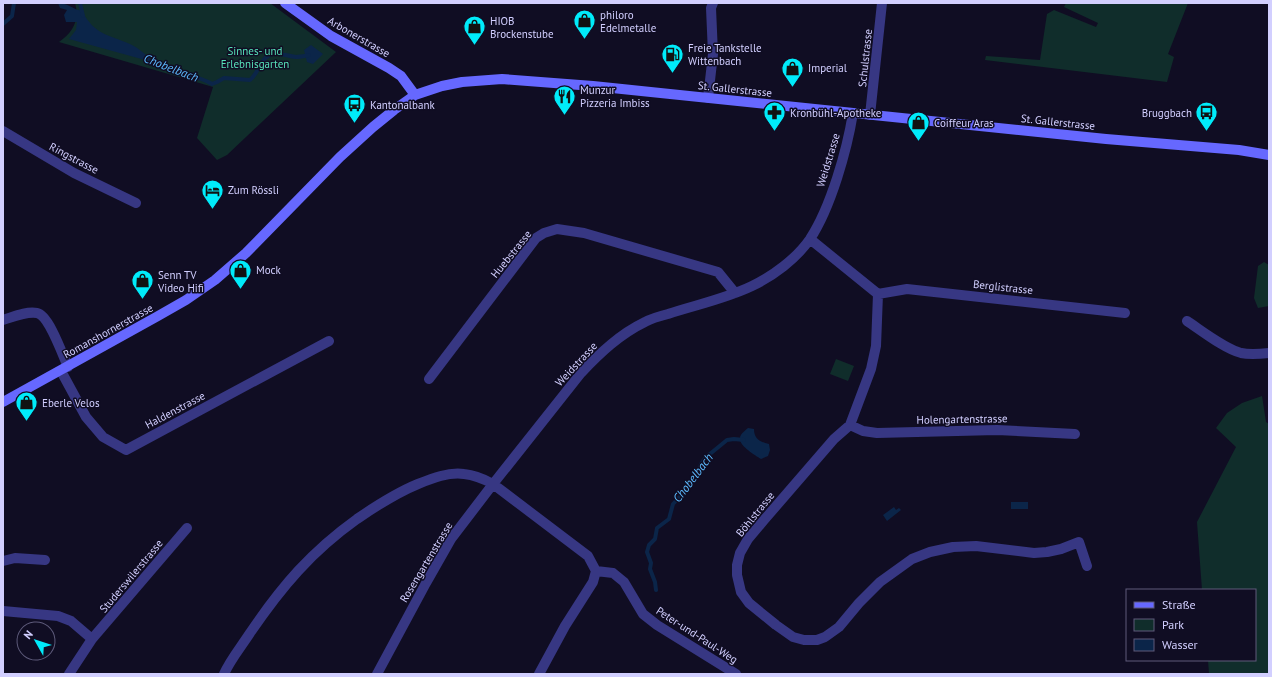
<svg xmlns="http://www.w3.org/2000/svg" width="1272" height="677" font-family="'PT Sans',sans-serif">
	<style>
		.green { fill: #102d2b }
		.water { fill: #0b2549 }
		.lines { fill: none; stroke-linecap: round; stroke-linejoin: round }
		.stream { stroke: #0b2549; stroke-width: 4 }
		.minor { stroke: #373783; stroke-width: 10 }
		.secondary { stroke: #6668ff; stroke-width: 10 }
		.labels { text-anchor: middle; stroke-width: 3; stroke-linejoin: round; paint-order: stroke }
		.poi-label { font-size: 11px; fill: #d2cfff; stroke: #100d23; text-anchor: start }
		.street-label { font-size: 11px; fill: #d2cfff; stroke: #100d23 }
		.park-label { font-size: 11px; fill: #57e2ba; stroke: #100d23 }
		.water-label { font-size: 12px; font-style: italic; fill: #5dbbff; stroke: #100d23 }
	</style>
	<rect width="100%" height="100%" fill="#100d23"/>
	<path class="green" d="M75,3H270L336,52L227,155L217,160L197,138L213,87L59,42C73,32 80,20 75,3Z
		M1066,3H1188L1168,54L1174,57L1167,82L985,60L986,56L1040,60L1047,14L1054,10L1096,27L1098,23L1064,7Z
		M1264,262L1269,265V306L1258,308L1254,298L1258,266Z
		M836,359L854,366L848,381L830,374Z
		M1262,396L1266,422L1269,424V674H1209L1208,660H1255V590H1202L1197,522L1236,447L1216,428L1227,413L1242,403Z"/>
	<path class="water" d="M58,3C68,3 72,9 82,11C95,35 107,34 130,44C139,48 148,57 156,63L69,39L76,30L77,22H66L64,15L67,10L60,8Z
		M311,45L323,54L313,64L307,62L304,50Z
		M748,428L754,429C754,439 760,442 769,444L770,450L768,456L761,459C755,455 739,446 740,438C740,434 746,430 748,428Z
		M1028,502V509H1011V502Z
		M894,507L896,510L899,508L901,510L887,521L883,515Z"/>
	<g class="lines">
		<path class="stream" d="M80,3L83,16
			M3,24L12,16L14,3
			M151,61C160,65 169,70 178,73C190,76 201,77 212,84L217,82L224,78L250,80C256,75 258,68 263,61C272,48 284,56 296,57C300,57 304,56 309,55
			M656,590L655,582L650,569L651,563L647,552L649,545L655,539L657,528L669,519L673,504L690,486L692,479L697,474L701,464L705,458L727,440L734,439L744,440"/>
		<path class="minor" d="M708,98L713,54L711,8L713,3
			M870,115L882,3
			M3,131L74,173L136,203
			M810,239L878,294L876,346L871,369L850,425L834,439L764,520L748,539L740,553L737,565V575L741,592L749,603L776,625L793,637L804,640H817L825,637L839,627L859,603L880,582L912,559L930,552L953,547L976,546L1034,553L1047,552L1061,549L1079,542L1087,566
			M878,294L907,289L1125,313
			M3,320C13,317 26,311 37,313C49,315 63,356 68,367
			M1187,321C1202,331 1225,349 1241,353C1250,355 1260,354 1269,353
			M61,371L86,417L103,437L126,450L329,341
			M429,379L536,238L544,233L557,229L584,233L718,272L735,293
			M850,425L863,431L877,433L997,430L1075,434
			M3,561L15,558L45,560
			M596,571L613,573L624,582L643,614L657,625L736,674
			M3,611L58,616L71,621L92,639
			M69,674L92,639L187,528
			M224,674C230,660 241,647 250,633C282,586 311,552 357,519C376,506 396,493 418,484C433,478 448,472 464,474C475,475 484,479 493,484L451,539L426,583L377,674
			M539,674L565,626L593,582L596,571L588,556L493,484L581,373C600,353 620,334 645,322C652,318 660,316 668,314C695,305 725,299 752,286C773,276 796,259 810,239C831,207 847,150 853,113"/>
		<path class="secondary" d="M285,3L331,36L389,68L401,76L415,95
			M3,402L158,316L186,300L215,280L246,253L340,157L373,127L394,110L415,95L442,86L462,82L502,79L593,86L1106,139L1239,150L1269,155"/>
	</g>
	<defs>
		<symbol id="shop-pin" viewBox="-11 -11 22 30"><path d="M0 17L-7.5 6A9.5 9.5 0 1 1 7.5 6Z" fill="#00ebfa" stroke="#100d23"/><path d="M-5-2.5h2.3a2.7 3.5 0 0 1 5.4 0H5L5.5 6h-11ZM-1.5-2.5h3a1.5 2.3 0 0 0-3 0Z" fill="#111"/></symbol>
		<symbol id="fuel-pin" viewBox="-11 -11 22 30"><path d="M0 17L-7.5 6A9.5 9.5 0 1 1 7.5 6Z" fill="#00ebfa" stroke="#100d23"/><path d="M-5.5-6h7V0h2V4h1.3V-2.5L3-4.5l.8-.8L6-3V5H2.5V1h-1V6h-7ZM-4.2-4.7v3.2H.2V-4.7Z" fill="#111"/></symbol>
		<symbol id="restaurant-pin" viewBox="-11 -11 22 30"><path d="M0 17L-7.5 6A9.5 9.5 0 1 1 7.5 6Z" fill="#00ebfa" stroke="#100d23"/><path d="M-5-6h1v4h1v-4h1v4h1v-4h1v5L-1.5 .5V6h-2V.5L-5-1ZM5-6V6H3V1.5H1.5Q1.5-4 5-6Z" fill="#111"/></symbol>
		<symbol id="bus-pin" viewBox="-11 -11 22 30"><path d="M0 17L-7.5 6A9.5 9.5 0 1 1 7.5 6Z" fill="#00ebfa" stroke="#100d23"/><path d="M-5-6H5V4H4V6H2V4H-2V6H-4V4H-5ZM-3.5-4V0h7V-4ZM-3.5 1.2v1.5H-2V1.2ZM2 1.2v1.5H3.5V1.2Z" fill="#111"/></symbol>
		<symbol id="pharmacy-pin" viewBox="-11 -11 22 30"><path d="M0 17L-7.5 6A9.5 9.5 0 1 1 7.5 6Z" fill="#00ebfa" stroke="#100d23"/><path d="M-2-6h4v4h4v4h-4v4h-4v-4h-4v-4h4Z" fill="#111"/></symbol>
		<symbol id="hotel-pin" viewBox="-11 -11 22 30"><path d="M0 17L-7.5 6A9.5 9.5 0 1 1 7.5 6Z" fill="#00ebfa" stroke="#100d23"/><path d="M-6-4.5h1.5V1H6V5H4.5V3h-9V5H-6ZM-4 0a1.8 1.8 0 1 1 3.6 0ZM.5 0V-2.5h3Q6-2.5 6 0Z" fill="#111"/></symbol>
	</defs>
	<g fill-rule="evenodd">
		<use href="#shop-pin" x="572" y="8" width="25" height="34"/>
		<use href="#shop-pin" x="462" y="14" width="25" height="34"/>
		<use href="#fuel-pin" x="660" y="42" width="25" height="34"/>
		<use href="#shop-pin" x="780" y="56" width="25" height="34"/>
		<use href="#restaurant-pin" x="552" y="84" width="25" height="34"/>
		<use href="#bus-pin" x="342" y="92" width="25" height="34"/>
		<use href="#pharmacy-pin" x="762" y="100" width="25" height="34"/>
		<use href="#bus-pin" x="1194" y="100" width="25" height="34"/>
		<use href="#shop-pin" x="906" y="110" width="25" height="34"/>
		<use href="#hotel-pin" x="200" y="178" width="25" height="34"/>
		<use href="#shop-pin" x="228" y="258" width="25" height="34"/>
		<use href="#shop-pin" x="130" y="268" width="25" height="34"/>
		<use href="#shop-pin" x="14" y="390" width="25" height="34"/>
	</g>
	<g class="labels">
		<g class="poi-label">
			<text x="600" y="19">philoro<tspan x="600" dy="13">Edelmetalle</tspan></text>
			<text x="490" y="25">HIOB<tspan x="490" dy="13">Brockenstube</tspan></text>
			<text x="688" y="52">Freie Tankstelle<tspan x="688" dy="13">Wittenbach</tspan></text>
			<text x="808" y="72">Imperial</text>
			<text x="580" y="94">Munzur<tspan x="580" dy="13">Pizzeria Imbiss</tspan></text>
			<text x="370" y="109">Kantonalbank</text>
			<text x="790" y="117">Kronbühl-Apotheke</text>
			<text x="1192" y="117" text-anchor="end">Bruggbach</text>
			<text x="934" y="127">Coiffeur Aras</text>
			<text x="228" y="194">Zum Rössli</text>
			<text x="256" y="274">Mock</text>
			<text x="158" y="279">Senn TV<tspan x="158" dy="13">Video Hifi</tspan></text>
			<text x="42" y="407">Eberle Velos</text>
		</g>
		<g class="street-label">
			<text transform="translate(359 37) rotate(30)" y="4">Arbonerstrasse</text>
			<text transform="translate(865 58) rotate(-84)" y="4">Schulstrasse</text>
			<text transform="translate(735 89) rotate(6)" y="4">St. Gallerstrasse</text>
			<text transform="translate(1058 122) rotate(6)" y="4">St. Gallerstrasse</text>
			<text transform="translate(74 158) rotate(28)" y="4">Ringstrasse</text>
			<text transform="translate(828 160) rotate(-73)" y="4">Weidstrasse</text>
			<text transform="translate(511 254) rotate(-51)" y="4">Huebstrasse</text>
			<text transform="translate(1003 287) rotate(6)" y="4">Berglistrasse</text>
			<text transform="translate(108 331) rotate(-29)" y="4">Romanshornerstrasse</text>
			<text transform="translate(576 364) rotate(-47)" y="4">Weidstrasse</text>
			<text transform="translate(175 410) rotate(-28)" y="4">Haldenstrasse</text>
			<text transform="translate(962 419) rotate(-1)" y="4">Holengartenstrasse</text>
			<text transform="translate(755 514) rotate(-51)" y="4">Böhlstrasse</text>
			<text transform="translate(426 562) rotate(-59)" y="4">Rosengartenstrasse</text>
			<text transform="translate(131 576) rotate(-50)" y="4">Studerswilerstrasse</text>
			<text transform="translate(697 635) rotate(33)" y="4">Peter-und-Paul-Weg</text>
		</g>
		<g class="park-label">
			<text x="255" y="55">Sinnes- und<tspan x="255" dy="13">Erlebnisgarten</tspan></text>
		</g>
		<g class="water-label">
			<text transform="translate(171 68) rotate(21)" y="4">Chobelbach</text>
			<text transform="translate(693 478) rotate(-53)" y="4">Chobelbach</text>
		</g>
	</g>
	<rect width="1272" height="677" fill="none" stroke="#d2cfff" stroke-width="8"/>
	<rect x="1126" y="589" width="130" height="72" fill="#100d23" stroke="#5e5b7b"/>
	<rect x="1134" y="602" width="20" height="6" fill="#6668ff" stroke="#5e5b7b"/>
	<text x="1162" y="609" font-size="12" fill="#d2cfff">Straße</text>
	<rect x="1134" y="619" width="20" height="12" fill="#102d2b" stroke="#5e5b7b"/>
	<text x="1162" y="629" font-size="12" fill="#d2cfff">Park</text>
	<rect x="1134" y="639" width="20" height="12" fill="#0b2549" stroke="#5e5b7b"/>
	<text x="1162" y="649" font-size="12" fill="#d2cfff">Wasser</text>
	<g transform="translate(36 641) rotate(309)"><circle r="19" fill="#100d23" stroke="#5e5b7b"/>
	<path d="M0-3L7 15L0 10L-7 15Z" fill="#00ebfa"/>
	<text y="-6" font-size="11" font-weight="bold" text-anchor="middle" fill="#d2cfff">N</text>
	</g>
</svg>
